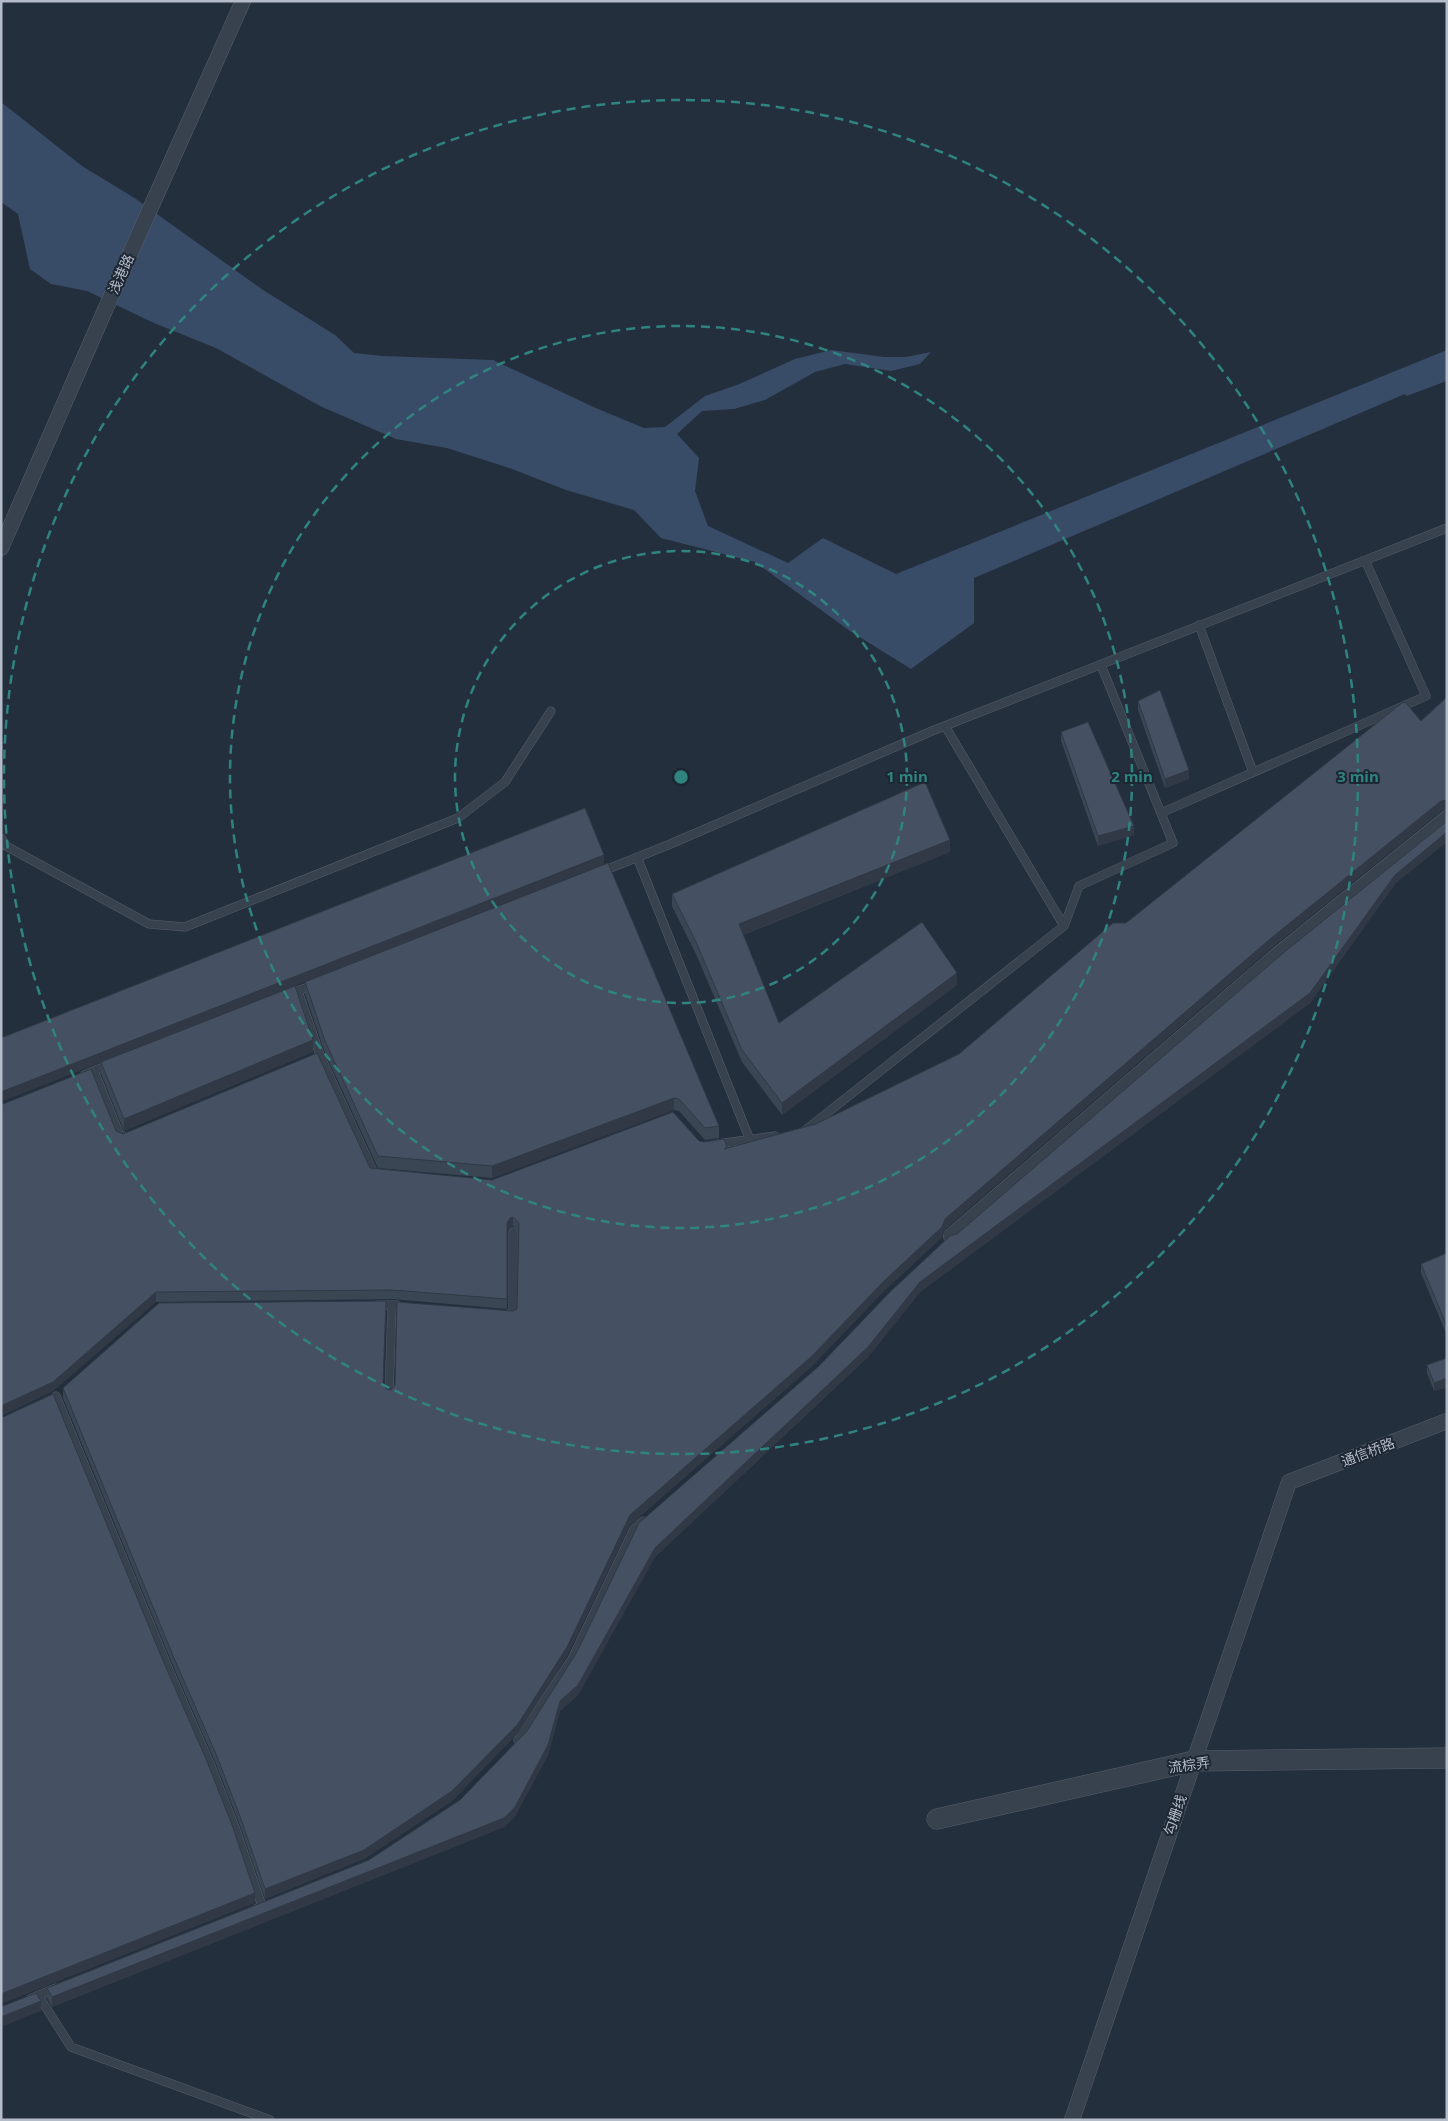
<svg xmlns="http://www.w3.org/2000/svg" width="1448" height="2121" font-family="'Open Sans','Noto Sans SC',sans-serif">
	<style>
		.water { fill: #394c67 }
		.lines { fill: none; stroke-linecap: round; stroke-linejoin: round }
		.stream { stroke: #394c67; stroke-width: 5.5 }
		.service-casing { stroke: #565f6c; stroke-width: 9 }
		.minor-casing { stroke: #565f6c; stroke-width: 16 }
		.tertiary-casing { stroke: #565f6c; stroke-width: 21 }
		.service { stroke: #38414e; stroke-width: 8 }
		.minor { stroke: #38414e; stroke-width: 15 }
		.tertiary { stroke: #38414e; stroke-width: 20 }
		.wall { fill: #3b4654 }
		.shaded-wall { fill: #303945 }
		.building { fill: #455162; stroke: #303945 }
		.ring { fill: none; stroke: #308480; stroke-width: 2.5; stroke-dasharray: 9 6 }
		.labels { text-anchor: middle; stroke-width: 4; stroke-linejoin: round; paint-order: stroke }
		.street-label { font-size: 14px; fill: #b4bcc9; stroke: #1d2633 }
		.centre { fill: #308480; stroke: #1d2633; stroke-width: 2.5 }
		.ring-label { font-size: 15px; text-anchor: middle; font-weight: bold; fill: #308480; stroke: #1d2633; stroke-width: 4; stroke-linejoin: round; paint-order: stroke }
	</style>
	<rect width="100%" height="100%" fill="#242f3e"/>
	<path class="water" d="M1,102L82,166L136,199L263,290L335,335L354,353L382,356L493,360L598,409L644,428L665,427L705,396L737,385L795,359L831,350L884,357H906L931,352L920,364L891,371L845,364L815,372L765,400L734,409L702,411L677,434L699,458L695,491L708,526L788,563L823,538L896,574L1447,350V376L974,578V623L911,669L850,631L755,562L661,538L634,510L566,490L512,469L447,448L396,439L320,406L216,348L154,323L87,291L51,284L30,269L18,214L1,202Z"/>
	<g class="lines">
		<path class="stream" d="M1407,393L1447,378"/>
		<defs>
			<path id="service" d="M1199,625L1253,772
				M1161,813L1426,696L1365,560
				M1,838L6,846L149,924L185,927L458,818L505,782L551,711
				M637,857L750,1140
				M603,871L668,845L932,731L1447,528
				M1064,926L1079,886L1173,843L1101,665
				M298,991L320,1055L374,1173H377
				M287,995L313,985
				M94,1071L121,1138L124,1136
				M84,1075L111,1064
				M803,1132L1064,926L945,726
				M717,1144L775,1136
				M377,1305H392
				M508,1314L513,1315V1232
				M389,1394L392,1305H397
				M56,1396L169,1670L211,1766L236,1830L262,1906L257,1908
				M518,1740L572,1659L634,1529L643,1521
				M38,1995L71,2047L270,2120
				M30,1999L56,1988"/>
			<path id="minor" d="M1,548L105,310L243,1
				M951,1236L1276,956L1447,818
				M1072,2120L1289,1482L1447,1421"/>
			<path id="tertiary" d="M937,1819L1194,1761L1447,1758"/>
		</defs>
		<use href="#service" class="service-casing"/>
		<use href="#minor" class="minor-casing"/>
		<use href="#tertiary" class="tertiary-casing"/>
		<use href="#service" class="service"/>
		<use href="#minor" class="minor"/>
		<use href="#tertiary" class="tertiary"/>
	</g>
	<path class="wall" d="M1447,697V809L1441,811L1270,949L945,1229L942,1237L883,1292L811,1367L630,1525L567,1656L518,1733L452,1801L364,1859L265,1899L241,1828L216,1764L174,1668L63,1398V1388L384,1385L386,1389L391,1390L513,1311L517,1309L518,1232L513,1226L510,1227L507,1232V1309L392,1299L156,1302L53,1391L1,1416V1103L116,1131L123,1134L370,1168L492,1180L699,1141L727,1148L816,1124L959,1054L1126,923L1421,721Z
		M1138,701L1189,779L1165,788L1138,710Z
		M1061,732L1134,835L1098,846L1061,741Z
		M950,852L743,935L779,1023L957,985L782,1115L742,1062L696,954L672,906V894Z
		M608,863L719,1126V1138L705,1140L679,1111L674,1110L492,1178L378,1168L325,1053L305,994V982Z
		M1395,884L1310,1003L920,1292L868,1357L655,1557L578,1695L560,1711L548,1755L515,1816L504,1827L52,2007L47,1998V1988L369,1860L460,1800L527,1731L577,1652L639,1523L819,1366L957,1234Z
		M313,1052L124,1131L101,1074V1062Z
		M1447,1253L1446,1333L1421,1273V1264Z
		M1447,1358V1387L1434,1391L1427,1373V1365Z"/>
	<path class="shaded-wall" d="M1189,770V779L1165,788V779Z
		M1446,799V809L1441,811L1270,949L945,1229L942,1237L883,1292L811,1367L630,1525L567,1656L518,1733L452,1801L364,1859L265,1899V1889L630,1515L883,1282L945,1219L1270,939L1441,801Z
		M1134,826V835L1098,846V836Z
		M1447,832V842L1395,884L1310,1003L920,1292L868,1357L655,1557L578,1695L560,1711L548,1755L515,1816L504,1827L52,2007V1997L504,1818L560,1701L655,1548L920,1282L1395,875Z
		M950,840V852L739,936V924Z
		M604,855V864L1,1102V1092Z
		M957,973V985L782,1115V1103Z
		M313,1040V1052L124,1131V1119Z
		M674,1098V1110L492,1178V1166Z
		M513,1217V1226L510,1227L507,1232V1223L510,1218Z
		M156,1292V1302L53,1391L1,1416V1406Z
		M1447,1378V1387L1434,1391V1383Z
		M255,1893V1903L1,2004V1994Z
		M41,2001V2011L1,2027V2017Z"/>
	<path class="building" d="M1160,690L1189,770L1165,779L1138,701Z
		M1447,697V800L1441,801L1270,939L945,1219L942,1227L883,1282L811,1357L630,1515L567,1647L518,1724L452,1791L364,1850L265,1889L241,1819L216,1754L174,1658L63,1388L159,1303L386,1301L383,1384L386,1389L391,1390L395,1385L397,1302L513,1311L517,1309L519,1223L513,1217L510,1218L507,1223V1299L392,1290L156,1292L53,1382L1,1406V1103L3,1104L91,1069L116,1131L123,1134L317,1053L370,1168L492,1180L673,1112L699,1141L704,1142L724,1139L727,1147L724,1149L816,1124L959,1054L1113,923H1126L1402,703L1405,702L1421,721Z
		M1088,722L1134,826L1098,836L1061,732Z
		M925,782L950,840L739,924L779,1023L922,922L957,973L782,1103L742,1050L696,942L672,894Z
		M585,808L604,855L1,1092V1038Z
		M1447,821V832L1395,875L1310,993L920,1282L868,1347L655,1548L578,1685L560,1701L548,1745L515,1807L504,1818L52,1997L47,1988L369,1860L460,1800L527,1731L577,1652L639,1523L819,1366L891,1291L950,1236L957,1234L1282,954Z
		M608,863L719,1126L705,1128L679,1099L674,1098L492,1166L378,1156L325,1041L305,982Z
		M295,986L313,1040L124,1119L101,1062Z
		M1447,1253V1324H1446L1421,1264Z
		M1447,1358V1378L1434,1383L1427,1365Z
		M53,1394L164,1663L206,1759L231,1822L255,1893L1,1994V1416L3,1417Z
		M36,1993L41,2001L1,2017V2006H3Z"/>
	<g class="ring">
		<circle cx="681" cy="777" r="226"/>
		<circle cx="681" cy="777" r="451"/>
		<circle cx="681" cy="777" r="677"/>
	</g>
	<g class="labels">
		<g class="street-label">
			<text transform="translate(121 274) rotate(-66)" y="5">浅港路</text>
			<text transform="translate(1368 1452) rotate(-21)" y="5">通信桥路</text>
			<text transform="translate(1189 1765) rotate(-8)" y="5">流棕弄</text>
			<text transform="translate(1175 1815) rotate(-71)" y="5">勾栅线</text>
		</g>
	</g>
	<circle cx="681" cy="777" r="8" class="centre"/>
	<g class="ring-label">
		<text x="907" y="782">1 min</text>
		<text x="1132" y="782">2 min</text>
		<text x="1358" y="782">3 min</text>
	</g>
	<rect width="1448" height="2121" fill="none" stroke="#b4bcc9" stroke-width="5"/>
</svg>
